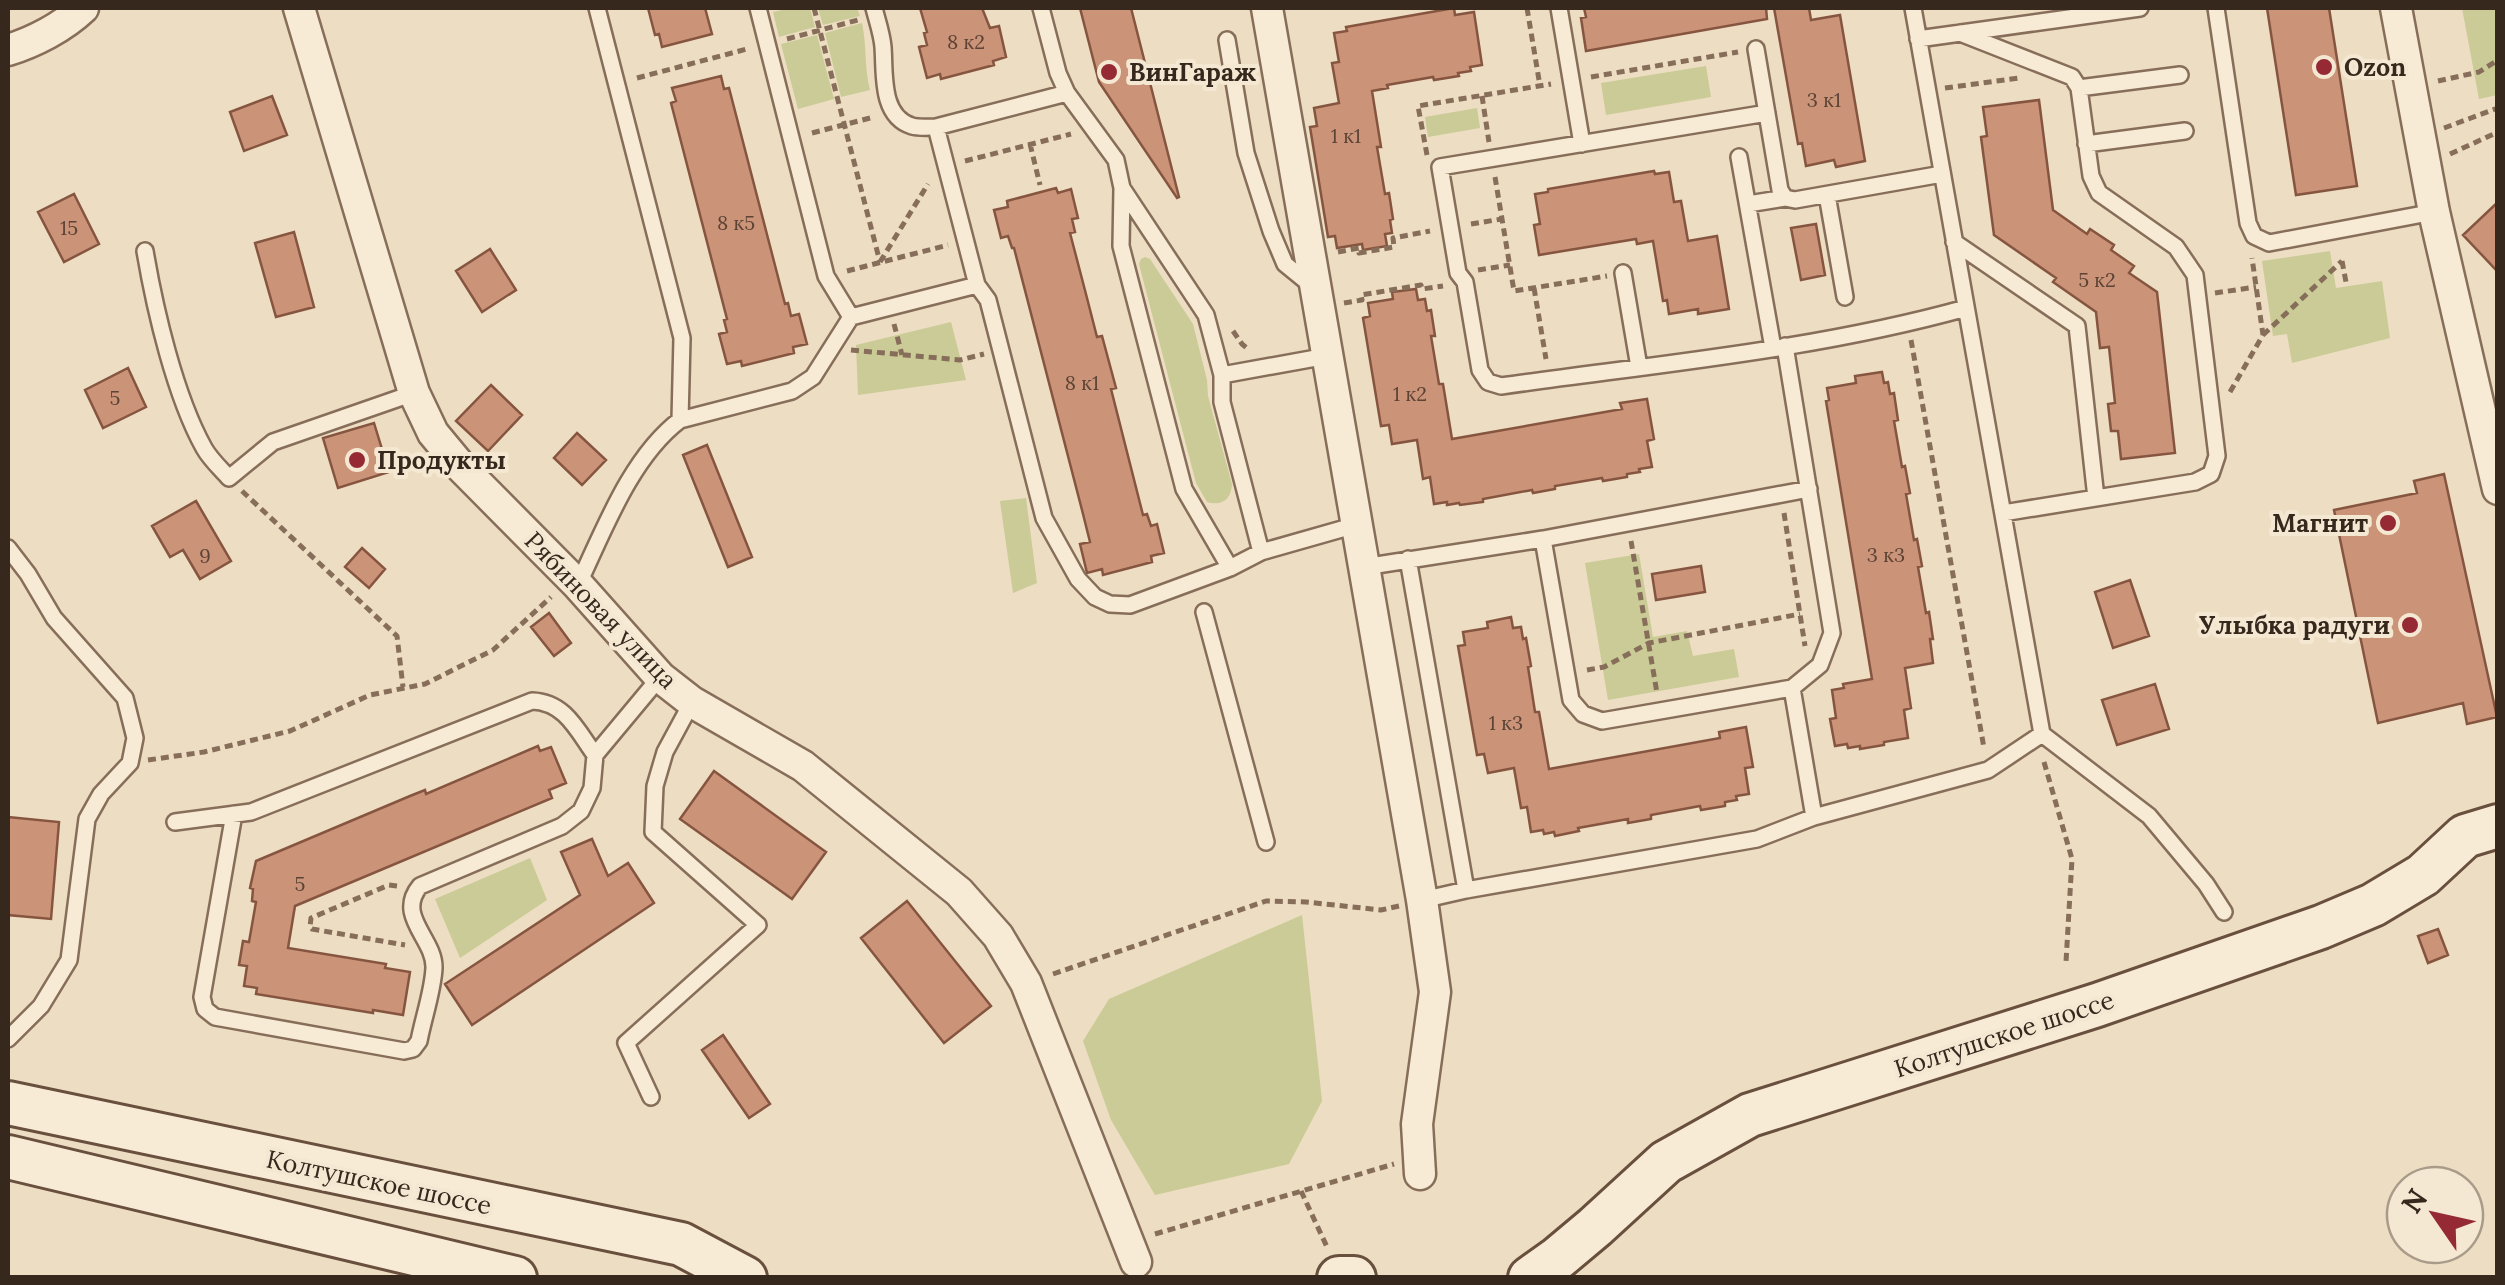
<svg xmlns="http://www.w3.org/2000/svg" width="2505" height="1285" font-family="Lora,serif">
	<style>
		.green { fill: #cacb96 }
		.building { fill: #cb9479; stroke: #865540; stroke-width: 2.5 }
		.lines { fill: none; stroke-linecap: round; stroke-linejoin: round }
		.service-casing { stroke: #876e5a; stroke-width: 20 }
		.minor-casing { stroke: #876e5a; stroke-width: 35 }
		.secondary-casing { stroke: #694f3d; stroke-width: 48 }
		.path { stroke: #876e5a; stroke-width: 5; stroke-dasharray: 8 5; stroke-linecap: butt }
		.service { stroke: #f8ebd5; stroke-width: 15 }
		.minor { stroke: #f8ebd5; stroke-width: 30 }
		.secondary { stroke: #f8ebd5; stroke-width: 42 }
		.poi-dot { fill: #952a35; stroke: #f5e8d2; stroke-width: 4 }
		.labels { text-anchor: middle; stroke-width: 8; stroke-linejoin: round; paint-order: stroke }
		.number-label { font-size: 20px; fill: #5c4335 }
		.poi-label { font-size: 25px; font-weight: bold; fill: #37281e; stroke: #f5e8d2; text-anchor: start }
		.street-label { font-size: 25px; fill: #37281e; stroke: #f5e8d2 }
	</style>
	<rect width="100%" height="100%" fill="#edddc2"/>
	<path class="green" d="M791,8H810L815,27L779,37L773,12Z
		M818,8H857L860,16L823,25Z
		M2462,8H2497V95L2479,99Z
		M862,23C867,46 864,67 870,90L841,97L825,33Z
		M817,35L834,99L798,109L781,44Z
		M1706,66L1711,97L1606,115L1601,83Z
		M1477,108L1480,128L1428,137L1425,117Z
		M2330,251L2336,288L2382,281L2390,338L2292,363L2287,334L2273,336L2262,261Z
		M1145,257L1150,259L1193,324L1207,380L1208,396L1232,484C1231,500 1222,506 1207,502L1196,483L1139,264L1141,259Z
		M951,322L966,380L858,395L856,345Z
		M1026,498L1037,583L1013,593L1000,501Z
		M1639,554L1653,637L1687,631L1693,656L1734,649L1739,677L1608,700L1585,563Z
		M530,858L547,900L460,958L435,899Z
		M1302,915L1322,1101L1289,1164L1155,1195L1111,1120L1083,1041L1109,999Z"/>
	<path class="building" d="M648,8H705L712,34L662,47L659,34L655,35Z
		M920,8H982L990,28L999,26L1006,57L993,61L994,65L941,79L940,74L927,78L919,47L927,45L924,33L927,32Z
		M1080,8H1131L1179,197L1177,198L1099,82Z
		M1454,8L1455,15L1474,12L1482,65L1470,67L1471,71L1458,73L1459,76L1434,80L1433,77L1387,85L1388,88L1372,91L1381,147H1377L1385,194L1389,193L1393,219L1390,220L1392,233L1385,234L1387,246L1363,250L1362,244L1337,248L1335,236L1328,237L1310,127L1317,126L1314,108L1339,103L1332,63L1339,62L1334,33L1347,31L1346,27Z
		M1584,8H1766L1767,19L1586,51L1581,18L1586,17Z
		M1774,8H1809L1811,20L1840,15L1865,161L1836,167L1834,160L1806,166L1802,143L1798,144Z
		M2267,8H2329L2357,186L2296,195Z
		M721,76L724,89L729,88L785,304L788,303L791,316L799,314L807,344L793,347L794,353L742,366L741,361L727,364L719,334L727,332L724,320L727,319L671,103L676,101L672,88Z
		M272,96L287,135L244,151L230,112Z
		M2039,100L2053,210L2087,234L2090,229L2114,245L2111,250L2134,266L2129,273L2157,292L2175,453L2121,459L2118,431H2111L2108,404L2115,403L2109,347L2100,348L2096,312L2053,282L2056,278L1994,235L1981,137L1987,136L1983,107Z
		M1654,171L1655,174L1669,172L1674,202L1681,201L1688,241L1717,236L1729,309L1698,314V309L1669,314L1667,300L1663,301L1653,241L1637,244L1636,239L1539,255L1534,225L1540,224L1535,194L1548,192V189Z
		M1056,188L1058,193L1071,189L1078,218L1072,219L1075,232L1070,233L1087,298L1097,337L1102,336L1116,388L1111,389L1143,515L1147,514L1151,526L1157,524L1164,553L1151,556L1152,562L1103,575L1102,569L1087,573L1080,544L1090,542L1082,510L1014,248H1012L1008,236L1001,238L994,210L1008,207L1007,201Z
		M74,194L99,244L64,262L38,212Z
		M2498,202V272L2463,235Z
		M1816,224L1825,275L1801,280L1791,228Z
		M294,232L314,307L276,317L255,243Z
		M490,249L516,290L482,312L456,271Z
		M1416,289L1418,300L1425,299L1427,311L1431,310L1435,336H1431L1439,384H1443L1452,439L1622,409L1620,403L1647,399L1654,439L1647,441L1652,467L1639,469L1640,472L1627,474V477L1603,481L1602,478L1555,486V489L1533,493L1532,490L1483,499V502L1460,505L1459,503L1447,505V502L1434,504L1430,477L1423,479L1417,440L1392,444L1389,425L1381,426L1363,318L1370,316L1368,303L1393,299L1392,292Z
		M128,368L146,407L103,428L85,390Z
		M1882,372L1884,383L1888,382L1890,394L1894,393L1898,420L1894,421L1902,467L1905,466L1910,493L1906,494L1914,540L1917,539L1922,566L1918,567L1926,613L1929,612L1933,639H1930L1933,663L1905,668L1911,708L1904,710L1908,738L1884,742V745L1860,749V746L1848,748L1847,744L1835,746L1830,719L1836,718L1832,690L1844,688L1843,684L1872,679L1826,401L1829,400L1827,388L1856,383L1855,376Z
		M491,385L522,415L488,451L456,421Z
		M374,423L389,472L338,488L323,438Z
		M577,433L606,460L582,485L554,458Z
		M707,445L752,557L728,567L683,455Z
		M2444,474L2497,717L2467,724L2463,703L2378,723L2334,510L2417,493L2414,481Z
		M196,501L231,561L200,579L183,550L170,557L152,526Z
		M362,548L385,569L369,588L345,567Z
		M1701,566L1705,592L1656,600L1652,574Z
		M2130,580L2149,636L2113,648L2095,592Z
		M549,613L571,643L554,656L531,627Z
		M1511,617L1513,628L1521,627L1523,639L1526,638L1531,666L1528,667L1535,712H1539L1549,769L1720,738L1719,732L1746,727L1753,767L1745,768L1749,794L1736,796L1737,800L1725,802V806L1701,810L1700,806L1651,815V819L1628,823V819L1578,828L1579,831L1555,836L1554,832L1544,834L1543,830L1531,832L1527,807L1521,808L1514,768L1488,773L1484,754L1477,755L1458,646L1465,645L1463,632L1488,628L1487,622Z
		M2155,684L2169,729L2117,745L2102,700Z
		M538,746L540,751L551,747L566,783L549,790L552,798L295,906L288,948L386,964L385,968L410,972L403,1015L373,1010V1013L256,994L257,988L244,986L247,966L239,965L243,941L249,942L256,902L252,901L253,889L250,888L256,861L410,796L425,790L426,794Z
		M714,771L826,852L792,899L680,819Z
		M8,817L59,822L51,919L8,915Z
		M592,839L608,876L628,863L654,903L472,1025L445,984L580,895L561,852Z
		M907,901L991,1006L944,1043L861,938Z
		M2438,929L2448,955L2428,963L2418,936Z
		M723,1035L770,1104L749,1118L702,1050Z"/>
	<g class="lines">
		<defs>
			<path id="service" d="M597,8L682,338L680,420
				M874,8C877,20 882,34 883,47C885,73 880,116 912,126C919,128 928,127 936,127L1067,93
				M1041,8L1058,73L1067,93L1116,160L1122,188L1206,315L1222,375V402L1261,552
				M1559,8L1582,144
				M1913,8L2042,734L2149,816L2206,884L2224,912
				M2216,8L2248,223L2254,236L2269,243L2434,212
				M1960,33L2072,77L2079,88L2091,176L2099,193L2176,247L2195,275L2217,456L2211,474L2195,482L2003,513
				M1918,39L2140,8
				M1227,40L1246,153L1271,231L1285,264L1312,286
				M1756,49L1780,190L1785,198L1795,200L1942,174
				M2079,88L2180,75
				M1767,113L1440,167L1458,273L1465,282L1480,370L1488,382L1501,386C1656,364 1815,350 1966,308
				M936,127L977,285L988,300L1044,518L1078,579L1095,597L1110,604L1130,605L1230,568L1261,552L1356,525
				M2086,144L2185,131
				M1739,157L1773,348
				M1122,188L1121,246L1184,489L1230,568
				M1827,195L1845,297
				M1748,204L1785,198
				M1954,242L2077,326L2096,498
				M145,251C155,310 175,396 204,448C210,459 221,469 229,478L273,442L414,393
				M1623,273L1639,367
				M851,317L977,285
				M1222,375L1327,356
				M1543,539L1571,700L1583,714L1602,721L1792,688L1820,665L1832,633L1785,346
				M8,548L28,574L54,618L125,698L135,738L130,763L101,794L87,819L69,960L41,1006L8,1039
				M1408,559L1466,890
				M1364,567L1543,539L1809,489
				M578,585C604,530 631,457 680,420L792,391L813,377L851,317L826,276L758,8
				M1204,612L1266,842
				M1792,688L1814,817
				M234,814L202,997L205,1009L215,1017L404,1051L413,1049L419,1041C423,1019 433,991 434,968C435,939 395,916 420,886L562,826L581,811L592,788L595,755L660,677
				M175,822L251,812L532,701C565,702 577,730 595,755
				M1422,900L1466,890L1757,839L1814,817L1988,770L2042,734
				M651,1097L626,1043L758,925L653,832L655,786L665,752L692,702"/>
			<path id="minor" d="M299,8L414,393L433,433L462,468L578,585L660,677L692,702L803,766L959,892L998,936L1026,983L1136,1262
				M1267,8L1422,900L1435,992L1417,1124L1420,1174
				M2396,8L2434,212L2498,489
				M8,50C34,42 63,27 83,8"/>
			<path id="secondary" d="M8,1103L681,1244L745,1278
				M8,1157L515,1278
				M1339,1278H1354
				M1530,1278L1558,1258L1595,1227L1666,1162L1750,1115L2097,1005L2321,927L2373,905L2423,875L2465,836L2498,826"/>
		</defs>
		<use href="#service" class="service-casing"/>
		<use href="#minor" class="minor-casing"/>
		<use href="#secondary" class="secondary-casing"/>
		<path class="path" d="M814,8L880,262
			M1527,8L1540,86
			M787,39L858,20
			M1591,77L1738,52
			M637,78L747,49
			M2438,81L2479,72L2498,60
			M1945,88L2019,78
			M1482,96L1489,142
			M2444,128L2498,108
			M812,133L874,117
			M1030,144L1040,185
			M2450,154L2498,132
			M1427,155L1418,106L1551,84
			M965,161L1071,134
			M1495,177L1514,291L1607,276
			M1471,224L1502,219
			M1338,252L1359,248V253L1394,247L1393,238L1430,231
			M2342,261L2346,282
			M880,262L928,184
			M1478,270L1510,265
			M847,271L948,245
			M1534,288L1546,359
			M2215,293L2256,287
			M1344,303L1362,300L1361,295L1421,285L1422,289L1443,286
			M894,324L902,355
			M1233,331L1242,344L1248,349
			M2263,335L2342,261
			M1911,340L1984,748
			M851,350L960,360L984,354
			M2230,392L2263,335L2252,258
			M242,491L397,636L403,687
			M1784,513L1805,646
			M1631,541L1657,693
			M1587,670L1604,667L1649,643L1800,614
			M148,760L204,752L290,731L370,695L425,684L493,650L551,597
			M2044,762L2072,859L2066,962
			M397,886L389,885L311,918L310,927L312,929L405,945
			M1053,974L1266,901L1306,902L1381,910L1399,906
			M1301,1191L1327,1247
			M1155,1234L1394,1164"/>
		<use href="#service" class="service"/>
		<use href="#minor" class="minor"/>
		<use href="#secondary" class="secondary"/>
	</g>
	<g class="poi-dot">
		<circle cx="2324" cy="67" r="10"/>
		<circle cx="1109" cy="72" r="10"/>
		<circle cx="357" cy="460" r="10"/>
		<circle cx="2388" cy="523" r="10"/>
		<circle cx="2410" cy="625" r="10"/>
	</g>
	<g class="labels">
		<g class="number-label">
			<text x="966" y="49">8 к2</text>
			<text x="1824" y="107">3 к1</text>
			<text x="1346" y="143">1 к1</text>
			<text x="736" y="230">8 к5</text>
			<text x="69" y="235">15</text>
			<text x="2097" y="287">5 к2</text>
			<text x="1082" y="390">8 к1</text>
			<text x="1410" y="401">1 к2</text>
			<text x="115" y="405">5</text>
			<text x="1886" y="562">3 к3</text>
			<text x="205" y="563">9</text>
			<text x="1506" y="730">1 к3</text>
			<text x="300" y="891">5</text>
		</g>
		<g class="poi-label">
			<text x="2344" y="76">Ozon</text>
			<text x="1129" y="81">ВинГараж</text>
			<text x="377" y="469">Продукты</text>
			<text x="2368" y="532" text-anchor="end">Магнит</text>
			<text x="2390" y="634" text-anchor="end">Улыбка радуги</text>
		</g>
		<g class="street-label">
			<text transform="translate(601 610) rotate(46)" y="9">Рябиновая улица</text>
			<text transform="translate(2004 1034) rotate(-18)" y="9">Колтушское шоссе</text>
			<text transform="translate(379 1182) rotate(12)" y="9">Колтушское шоссе</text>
		</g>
	</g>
	<rect width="2505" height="1285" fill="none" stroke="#37281e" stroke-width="20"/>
	<g transform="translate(2435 1215) rotate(304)"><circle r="48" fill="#f5e8d2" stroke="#a99b8a" stroke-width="2.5"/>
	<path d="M0-8L18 38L0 25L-18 38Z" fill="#952a35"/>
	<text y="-15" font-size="28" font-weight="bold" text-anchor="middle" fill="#37281e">N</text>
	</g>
</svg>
